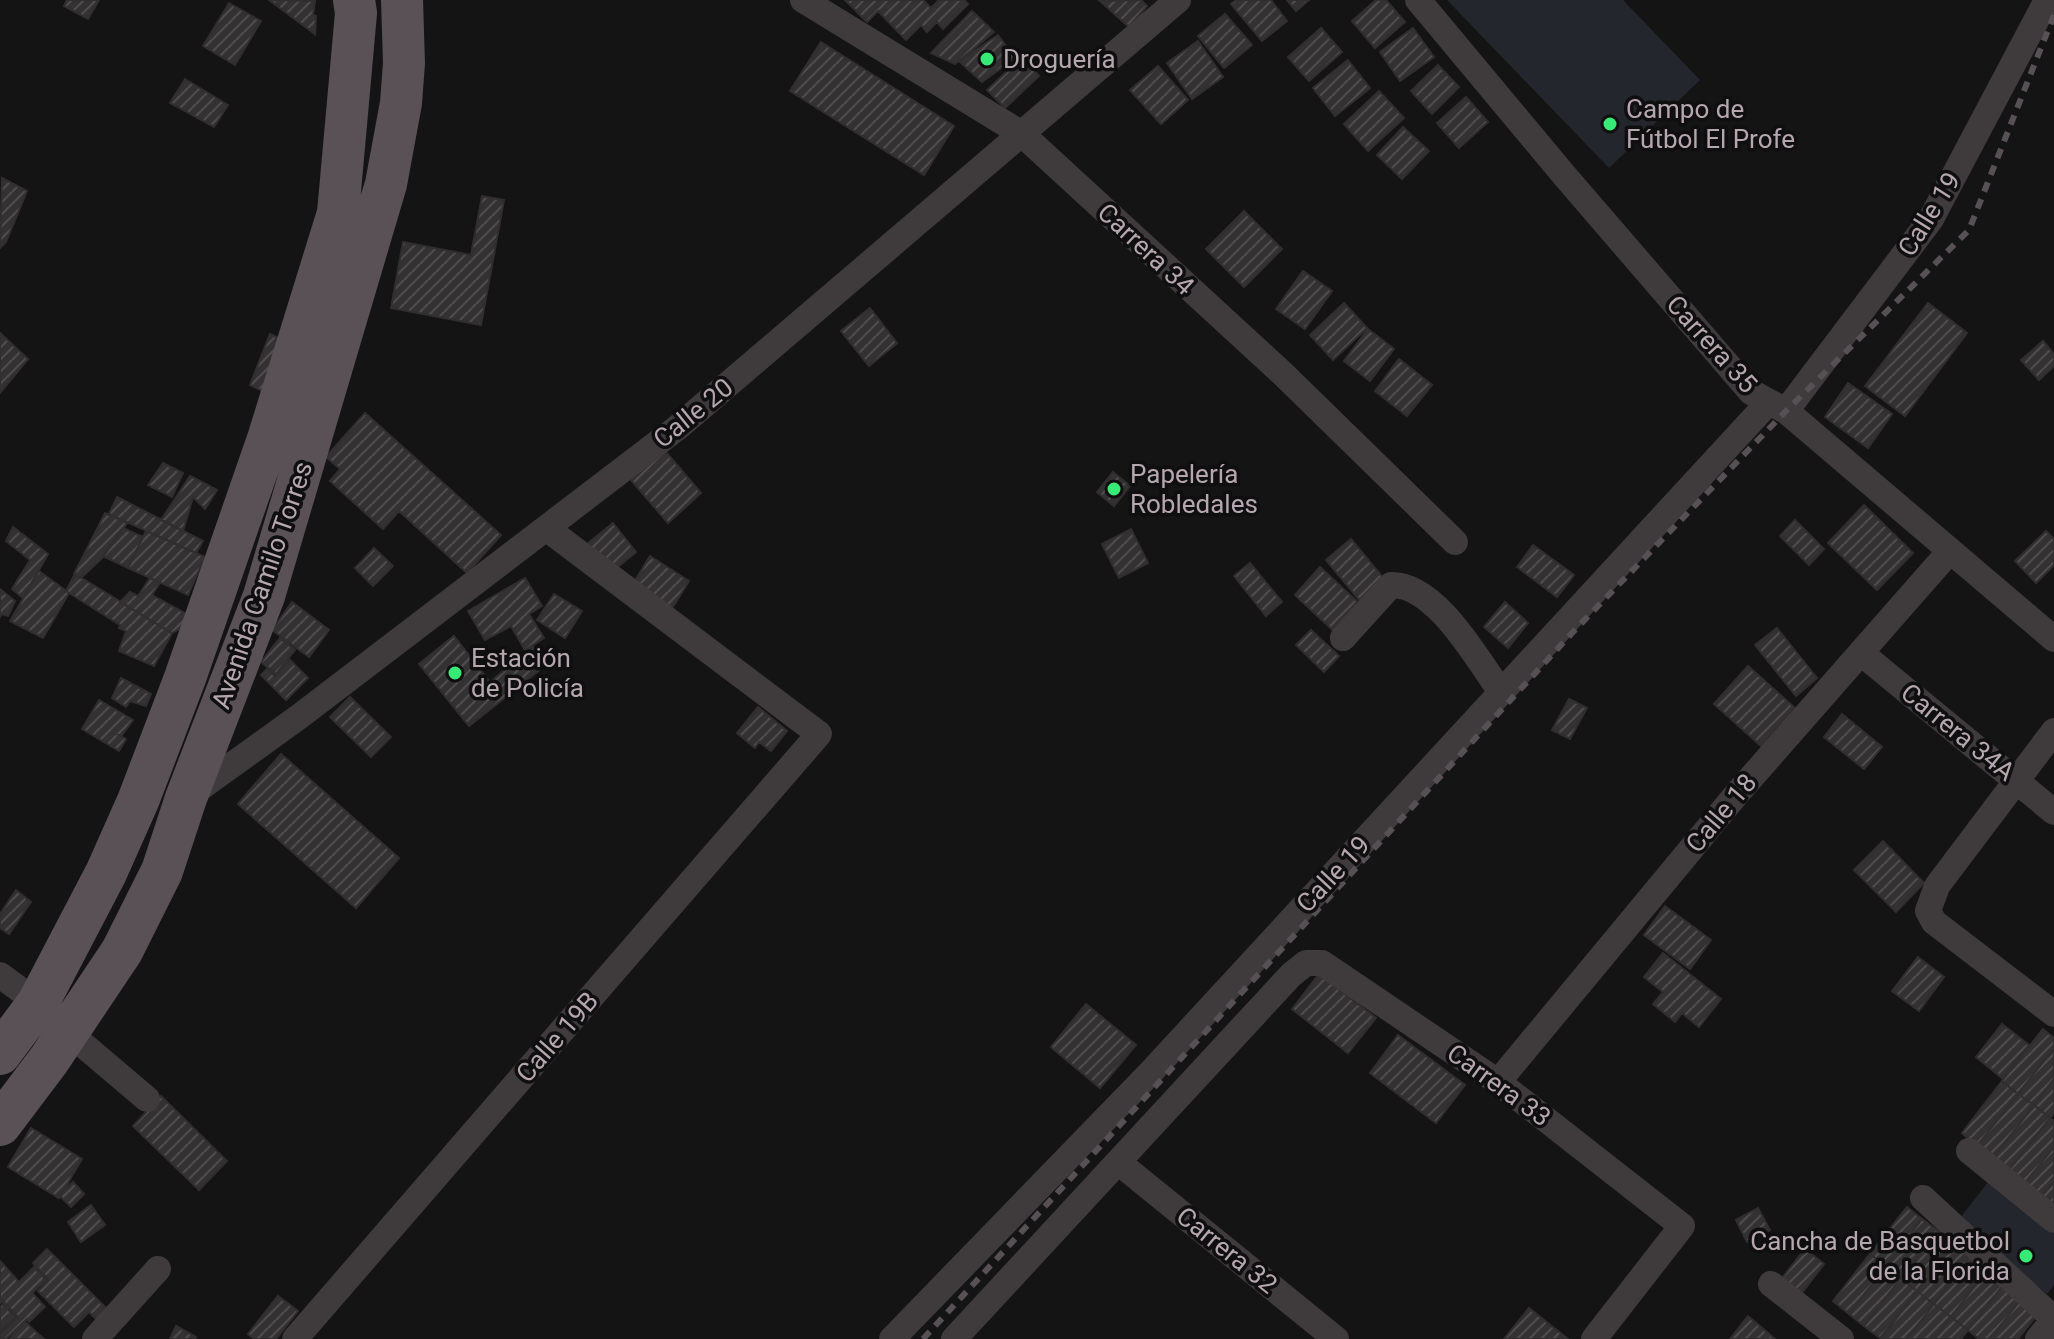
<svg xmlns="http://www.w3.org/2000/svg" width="2054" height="1339" font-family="Roboto,sans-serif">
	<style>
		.pitch { fill: #24262d }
		.building { fill: url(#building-hatch); stroke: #312e2f; stroke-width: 2 }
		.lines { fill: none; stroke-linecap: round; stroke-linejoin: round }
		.street { stroke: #3f3a3c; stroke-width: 26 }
		.primary { stroke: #595155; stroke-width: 42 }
		.rail { stroke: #575054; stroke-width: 6; stroke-dasharray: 10 8; stroke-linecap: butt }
		.poi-dot { fill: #37ea76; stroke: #100f0f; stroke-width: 3 }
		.labels { text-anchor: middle; stroke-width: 7; stroke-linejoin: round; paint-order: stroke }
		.poi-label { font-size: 26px; fill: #b5a6af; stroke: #100f0f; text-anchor: start }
		.street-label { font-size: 26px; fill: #b5a6af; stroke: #100f0f }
	</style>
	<defs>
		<pattern id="building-hatch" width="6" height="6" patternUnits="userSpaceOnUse" patternTransform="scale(2)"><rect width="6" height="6" fill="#343132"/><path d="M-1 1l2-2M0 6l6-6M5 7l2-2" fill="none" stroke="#4f4c4d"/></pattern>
	</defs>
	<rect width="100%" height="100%" fill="#151414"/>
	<path class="pitch" d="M1447,0H1623L1700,80L1609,168Z
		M1992,1177L2054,1227V1285L2047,1294L1957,1222Z"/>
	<path class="building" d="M67,0H99L88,19L64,6Z
		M269,0L315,1L313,15L316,16L315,34Z
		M845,0H923L931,8L939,0H964L968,4L943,29L937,22L927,32L921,25L906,40L878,11L867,22Z
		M1141,0L1147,6L1129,27L1100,1Z
		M1236,0H1271L1287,21L1262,41L1231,4Z
		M1287,0H1309L1296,11Z
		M1376,0H1386L1405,22L1375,48L1352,21Z
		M229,3L261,21L235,65L203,46Z
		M972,11L994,32L955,64L931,53Z
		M1225,14L1252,45L1224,68L1198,36Z
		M1321,28L1342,52L1309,81L1288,57Z
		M1413,28L1434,57L1400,81L1380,52Z
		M998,35L1015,58L982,82L959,61Z
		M1198,41L1223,77L1192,99L1167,63Z
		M821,42L954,126L924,175L790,91Z
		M1022,57L1039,76L1005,108L987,90Z
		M1348,60L1370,88L1335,116L1313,88Z
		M1438,65L1459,87L1432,114L1411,91Z
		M1158,66L1188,100L1161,124L1130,90Z
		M185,79L228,105L214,127L170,103Z
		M1379,91L1404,118L1368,151L1344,124Z
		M1466,97L1488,122L1459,148L1437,123Z
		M1403,127L1429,151L1402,179L1377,155Z
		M2,178L27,191L6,242L0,248Z
		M482,196L504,200L481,325L391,308L403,242L471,255Z
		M1244,211L1282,249L1244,287L1206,249Z
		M1303,271L1332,291L1305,329L1276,309Z
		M1344,303L1367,328L1333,360L1310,335Z
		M1928,303L1967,333L1905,416L1865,386Z
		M870,308L897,343L869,366L841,331Z
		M1368,329L1394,349L1370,381L1344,361Z
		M0,333L28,359L0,393Z
		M270,334L292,345L272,396L250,385Z
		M2043,341L2054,354V366L2039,380L2021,360Z
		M1399,359L1432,385L1407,416L1375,391Z
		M1848,383L1892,414L1868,448L1825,417Z
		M365,413L501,535L467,573L399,511L383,529L330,481L340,469L326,457Z
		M665,451L701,493L668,523L631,480Z
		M163,463L183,473L172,497L148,485Z
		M1113,472L1130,486L1114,506L1097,492Z
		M190,476L217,490L205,509L193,497L183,531L161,520Z
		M117,497L203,541L196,553L109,514Z
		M1864,505L1913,553L1877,590L1828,543Z
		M105,513L127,523L103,557L81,578L74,574Z
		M1795,520L1824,549L1809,565L1780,536Z
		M613,523L636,552L610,573L586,545Z
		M13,527L48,554L23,598L12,589L30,560L6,541Z
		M123,528L143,537L128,568L103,556Z
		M1131,529L1148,563L1119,578L1102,544Z
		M146,531L205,557L188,595L128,568Z
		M2046,531L2054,539V565L2036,583L2015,561Z
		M1351,539L1385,580L1360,601L1326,560Z
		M1533,545L1574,575L1557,597L1517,567Z
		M374,548L393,566L373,586L355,568Z
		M650,556L689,581L671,610L632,586Z
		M1250,563L1282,602L1266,616L1234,576Z
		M1320,567L1363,607L1338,635L1295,595Z
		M39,571L69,593L43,638L10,621Z
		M75,574L172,633L154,666L119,651L126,631L119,628L120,625L66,591Z
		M150,578L160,583L152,595L188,615L181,628L172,633L120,602L130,592L138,596Z
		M525,578L542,606L529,614L544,638L525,650L511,626L485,640L468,611Z
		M0,589L15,601L8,616L2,614L0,617Z
		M554,594L582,611L565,638L537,620Z
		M292,602L329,630L309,657L272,630Z
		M1505,602L1528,623L1508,648L1484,627Z
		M1777,628L1817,678L1796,696L1755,645Z
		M1311,630L1339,656L1324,672L1296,645Z
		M454,636L490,682L533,647L547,664L469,726L419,664Z
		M280,638L295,650L276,674L261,662Z
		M290,660L308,678L286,700L261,675L267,669L275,676Z
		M1748,666L1795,708L1761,746L1714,704Z
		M121,678L151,694L146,706L130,701L126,707L112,698Z
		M350,697L391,737L371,757L330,717Z
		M1569,699L1587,708L1570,739L1552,730Z
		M99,700L133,720L122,735H119L126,739L119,751L82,729Z
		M758,707L787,731L771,751L759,742L755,748L737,733Z
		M1842,714L1882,747L1864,769L1824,737Z
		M281,754L399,858L356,908L238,804Z
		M1883,841L1924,883L1896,912L1854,870Z
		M16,890L31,902L9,934L0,928V914Z
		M1665,906L1711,940L1690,969L1644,935Z
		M1663,953L1721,999L1699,1027L1682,1013L1675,1022L1653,1004L1663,992L1644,977Z
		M1918,957L1944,977L1919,1011L1892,991Z
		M1319,974L1376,1018L1348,1053L1292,1009Z
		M1086,1004L1136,1045L1100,1088L1051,1047Z
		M2002,1024L2029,1045L2002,1078L1976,1057Z
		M2043,1029L2054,1038V1048L2018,1094L2002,1081Z
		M1398,1035L1465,1085L1436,1123L1370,1073Z
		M2054,1048V1079L2034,1105L2018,1094Z
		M2054,1079V1113L2050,1118L2034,1105Z
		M2002,1081L2018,1094L1977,1146L1962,1133Z
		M2018,1094L2034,1105L1993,1158L1977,1146Z
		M161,1096L227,1161L199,1190L133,1126Z
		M2034,1105L2050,1118L2009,1170L1993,1158Z
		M2050,1118L2054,1121V1147L2025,1183L2009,1170Z
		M31,1128L82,1159L59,1198L8,1167Z
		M2054,1147V1181L2042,1196L2025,1183Z
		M2054,1181V1206L2042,1196Z
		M73,1182L84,1194L71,1207L59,1195Z
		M91,1205L105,1225L81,1242L68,1222Z
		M1907,1207L1922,1219L1886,1266L1870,1254Z
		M1758,1208L1770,1230L1747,1242L1736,1220Z
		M1922,1219L1938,1231L1901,1278L1886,1266Z
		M1938,1231L1953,1244L1917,1291L1901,1278Z
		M1953,1244L1970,1257L1934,1304L1917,1291Z
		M47,1249L111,1313L100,1323L89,1312L74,1327L38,1291L49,1280L33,1263Z
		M1805,1249L1824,1264L1801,1294L1782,1278Z
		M1870,1254L1886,1266L1849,1314L1833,1301Z
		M1970,1257L1987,1270L1951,1317L1934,1304Z
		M0,1261L19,1282L34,1267L46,1280L32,1293L45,1307L29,1322L27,1319L6,1339H0V1334L18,1317L3,1301L0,1303Z
		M1886,1266L1901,1278L1864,1326L1849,1314Z
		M1987,1270L2004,1284L1968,1330L1951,1317Z
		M1901,1278L1917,1291L1880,1338L1864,1326Z
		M2004,1284L2022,1298L1990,1339H1979L1968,1330Z
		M1917,1291L1934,1304L1907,1339H1881Z
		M278,1296L298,1311L276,1339H254L248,1334Z
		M2022,1298L2040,1311L2018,1339H1990Z
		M3,1304L15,1317L0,1331V1307Z
		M1934,1304L1951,1317L1933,1339H1907Z
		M1529,1308L1568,1339H1504Z
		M1748,1316L1775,1339H1730Z
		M1951,1317L1968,1330L1961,1339H1933Z
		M25,1322L44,1339H10Z
		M176,1326L196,1337L195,1339H170Z"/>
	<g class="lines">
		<path class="street" d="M803,0L1022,134L1282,373L1455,542
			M1418,0L1564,175L1751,392L1786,411L2054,639
			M1786,411L1931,219L2047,0
			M1343,638L1391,585C1436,584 1477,659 1501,692
			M1861,653L2054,812
			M2054,731L1937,886L1928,911L1934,922L2054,1014
			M189,796L300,716L677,428L1178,0
			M0,975L38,1003
			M68,1032L147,1099
			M1498,1082L1735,796L1950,551
			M1969,1151L2054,1220
			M1118,1162L1336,1339
			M1923,1198L2054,1319L2038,1339
			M1771,1284L1841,1339
			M95,1339L158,1269
			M295,1339L819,734L546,528
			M892,1339L1151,1072L1768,403
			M954,1339L1291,975L1306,963H1322L1498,1082L1682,1226L1594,1339"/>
		<path class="primary" d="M0,1054L38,1003L106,873L138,801L185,678L268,439L338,213L356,13L354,0
			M0,1125L49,1060L122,951L162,871L186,798L264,596L386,184L401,103L404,63L402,0"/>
		<path class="rail" d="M923,1339L1573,632L1786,411L1969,230L2054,15"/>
	</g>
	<g class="poi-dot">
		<circle cx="987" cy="59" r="8"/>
		<circle cx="1610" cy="124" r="8"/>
		<circle cx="1114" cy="489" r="8"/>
		<circle cx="455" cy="673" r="8"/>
		<circle cx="2026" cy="1256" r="8"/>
	</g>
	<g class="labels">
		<g class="poi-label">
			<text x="1003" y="68">Droguería</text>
			<text x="1626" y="118">Campo de<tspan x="1626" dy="30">Fútbol El Profe</tspan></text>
			<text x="1130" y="483">Papelería<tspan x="1130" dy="30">Robledales</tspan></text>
			<text x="471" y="667">Estación<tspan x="471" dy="30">de Policía</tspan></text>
			<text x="2010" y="1250" text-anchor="end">Cancha de Basquetbol<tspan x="2010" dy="30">de la Florida</tspan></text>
		</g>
		<g class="street-label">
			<text transform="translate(1929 214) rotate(-58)" y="9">Calle 19</text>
			<text transform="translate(1146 249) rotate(43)" y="9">Carrera 34</text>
			<text transform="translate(1712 344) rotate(48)" y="9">Carrera 35</text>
			<text transform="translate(693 413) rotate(-39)" y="9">Calle 20</text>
			<text transform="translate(262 585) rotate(-71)" y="9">Avenida Camilo Torres</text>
			<text transform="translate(1958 732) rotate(39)" y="9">Carrera 34A</text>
			<text transform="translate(1721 813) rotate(-50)" y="9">Calle 18</text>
			<text transform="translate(1333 874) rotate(-47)" y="9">Calle 19</text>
			<text transform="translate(557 1037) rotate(-49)" y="9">Calle 19B</text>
			<text transform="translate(1499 1085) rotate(36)" y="9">Carrera 33</text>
			<text transform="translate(1227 1250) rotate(39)" y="9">Carrera 32</text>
		</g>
	</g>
</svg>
